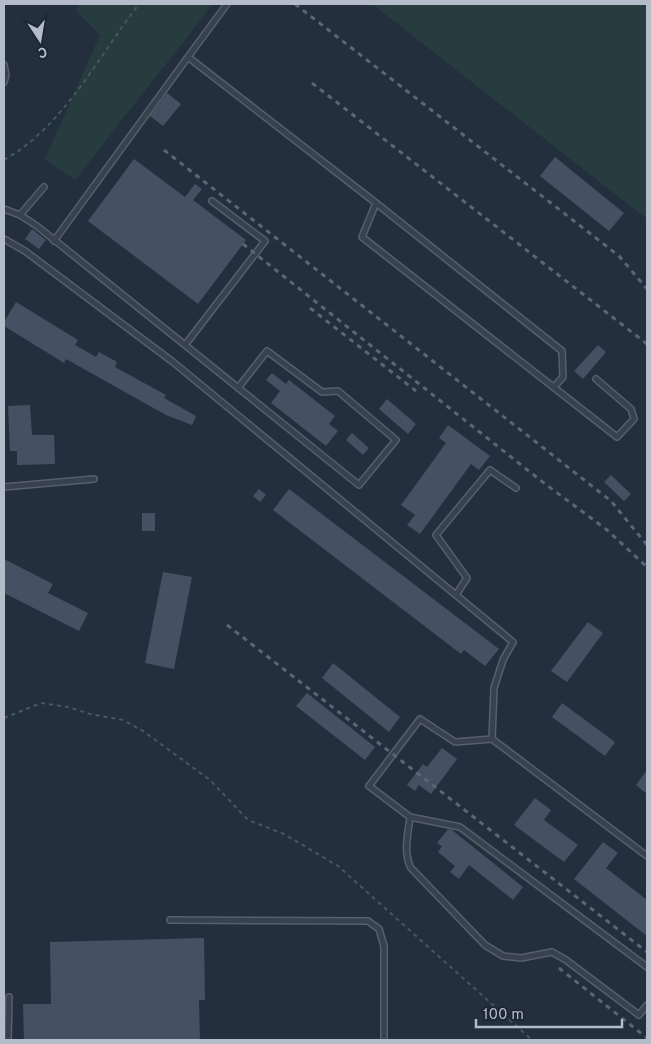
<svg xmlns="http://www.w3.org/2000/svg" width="651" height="1044" font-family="Overpass,sans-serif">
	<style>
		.green { fill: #263c3f }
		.building { fill: #455162 }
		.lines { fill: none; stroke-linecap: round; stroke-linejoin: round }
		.service-casing { stroke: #565f6c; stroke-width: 8 }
		.path { stroke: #44595c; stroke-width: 2; stroke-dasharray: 4 4; stroke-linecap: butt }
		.service { stroke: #38414e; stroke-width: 5 }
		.rail { stroke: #5a6575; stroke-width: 3; stroke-dasharray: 5 5; stroke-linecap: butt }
	</style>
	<rect width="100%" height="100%" fill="#242f3e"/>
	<path class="green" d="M80,4H213L75,180L45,159L100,35L75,10Z
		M372,4H647V219Z"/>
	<path class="building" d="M167,93L181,104L163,126L150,116Z
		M555,157L624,213L609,231L540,176Z
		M134,159L185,197L195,184L202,189L193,200L246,240L198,304L88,221Z
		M32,229L46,240L39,249L25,239Z
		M16,302L78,340L75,345L96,357L99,352L117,362L115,367L166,395L164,398L196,416L192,425L166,415L66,359L64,363L4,326V322Z
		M598,345L606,352L583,379L574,371Z
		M272,373L286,384L289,380L335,416L329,424L338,431L326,446L271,403L280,391L266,380Z
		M387,399L416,424L408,434L379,409Z
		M30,405L32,435H54L55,464L17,465V451H10L8,406Z
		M448,425L490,456L479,470L471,464L420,534L407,525L415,515L401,505L446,443L439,438Z
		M352,433L369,448L363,455L346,440Z
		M611,475L631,494L624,501L604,482Z
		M259,489L266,495L260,502L253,496Z
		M289,489L499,649L485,666L464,650L461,654L273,510Z
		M142,513H155V531H142Z
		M4,559L53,584L48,593L88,613L79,631L4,593Z
		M163,572L192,577L174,669L145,663Z
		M588,622L603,633L567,682L551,671Z
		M333,663L400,717L389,732L322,678Z
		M307,693L375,747L365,760L296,706Z
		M562,703L615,742L605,756L552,717Z
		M442,748L457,759L431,794L419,785L415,791L407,785L423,764L427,767Z
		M647,770V794L636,785Z
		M535,798L551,810L544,820L578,845L564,862L514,825Z
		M448,829L452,830L523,887L513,900L469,865L459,879L450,872L455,866L438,852L442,846L437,843Z
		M603,842L618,853L606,868L647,900V936L574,879Z
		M204,938L205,1000H199L200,1040H24L23,1004H51L50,942Z"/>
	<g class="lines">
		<defs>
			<path id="service" d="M227,4L188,57L376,203L562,351L563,377L554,387
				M4,65L6,75L4,82
				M376,203L362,237L617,437L634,419L631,409L596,379
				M4,209L20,215L37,226L359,485L396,440L338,391L322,392L267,351L238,388
				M20,215L44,187
				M4,239L25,251L173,362L513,642L503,660L494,688L492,739L647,856
				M54,241L188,57
				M185,345L265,241L212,201
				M4,487L94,479
				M456,595L467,578L436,535L490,470L516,488
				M492,739L455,742L420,719L369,786L410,817L460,827L647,967
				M410,817C408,834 403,853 411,868L485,945L503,956L521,958L552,952L566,960L639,1015L647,1005
				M170,920L368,921L379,929L384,946V1040
				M8,1040L9,997"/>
		</defs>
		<use href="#service" class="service-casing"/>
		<path class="path" d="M4,160C65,125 97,58 139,4
			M4,718L41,703L68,707L90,714L123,720L143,731L210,780L248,820L284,834L338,866L532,1040"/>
		<use href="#service" class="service"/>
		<path class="rail" d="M295,4L619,256L647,289
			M312,83L647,344
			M164,150L611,501L647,545
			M243,244L540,480L607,530L647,567
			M310,308L416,391
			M227,625L647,952
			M559,968L647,1038"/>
	</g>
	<rect width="651" height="1044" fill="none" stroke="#b4bcc9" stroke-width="10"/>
	<g transform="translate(40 40) rotate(168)" stroke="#1d2633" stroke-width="4" paint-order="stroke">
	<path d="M0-4L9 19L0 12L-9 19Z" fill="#b4bcc9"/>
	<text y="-8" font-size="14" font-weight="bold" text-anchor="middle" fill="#b4bcc9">С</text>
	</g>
	<path d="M476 1019v8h146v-8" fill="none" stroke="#b4bcc9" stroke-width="2.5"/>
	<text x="483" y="1019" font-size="15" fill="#b4bcc9" stroke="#1d2633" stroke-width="4" paint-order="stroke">100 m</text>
</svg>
